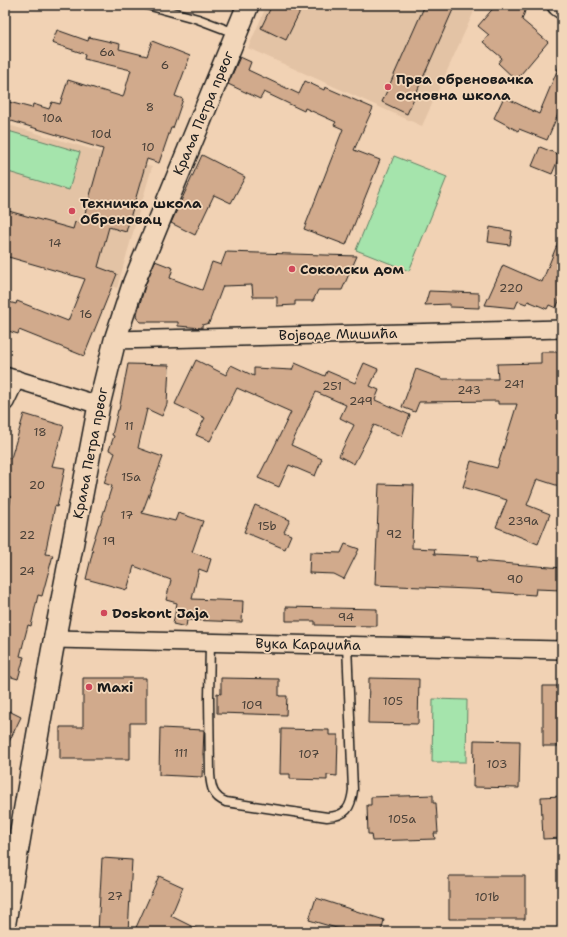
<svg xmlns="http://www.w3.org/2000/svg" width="567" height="937" font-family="'Shantell Sans',sans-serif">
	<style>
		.built { fill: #e3c3a5 }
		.green { fill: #a5e4ac; stroke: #608064 }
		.building { fill: #d1aa8c; stroke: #1c1c1c }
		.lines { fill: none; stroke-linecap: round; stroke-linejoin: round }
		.service-casing { stroke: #1c1c1c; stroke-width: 11 }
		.minor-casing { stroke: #1c1c1c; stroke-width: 20 }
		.tertiary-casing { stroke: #1c1c1c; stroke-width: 24 }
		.service { stroke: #f2d6b9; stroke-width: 8 }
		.minor { stroke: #f2d6b9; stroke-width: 17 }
		.tertiary { stroke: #f2d6b9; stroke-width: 21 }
		.poi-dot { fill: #d1495b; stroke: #f2d6b9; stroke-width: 1.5 }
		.labels { text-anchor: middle; stroke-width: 3.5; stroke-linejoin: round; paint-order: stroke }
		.number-label { font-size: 12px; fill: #494038 }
		.poi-label { font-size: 14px; font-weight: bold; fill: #1c1c1c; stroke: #f2d6b9; text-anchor: start }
		.street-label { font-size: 14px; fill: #1c1c1c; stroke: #f2d6b9 }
	</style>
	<rect width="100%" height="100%" fill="#f1d2b4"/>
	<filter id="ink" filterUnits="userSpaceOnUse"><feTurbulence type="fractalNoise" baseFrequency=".025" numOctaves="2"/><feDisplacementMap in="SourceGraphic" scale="8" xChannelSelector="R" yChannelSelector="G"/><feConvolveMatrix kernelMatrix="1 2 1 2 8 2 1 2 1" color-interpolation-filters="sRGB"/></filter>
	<g filter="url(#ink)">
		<path class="built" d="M267,5H477L422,126L248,48Z
			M5,124L152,167L117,288L5,255Z"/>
		<path class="green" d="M5,130L80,152L69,190L5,171Z
			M394,156L447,177L409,271L356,250Z
			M433,699L467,700L466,762H432Z"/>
		<path class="building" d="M272,5H303L286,40L261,28Z
			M425,5H455L407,114L382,102Z
			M496,5H527L522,20L548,42L516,80L498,63L502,58L483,42L489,35L478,26Z
			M57,30L88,41L89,37L120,44L119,49L147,56L152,41L190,56L175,96L183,99L173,128H171L159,163L147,159L126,232L109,227L98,267L117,274L84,356L19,330L18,334L5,330V301L16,304L17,301L68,321L85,279L5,256V210L73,229L75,222L82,224L103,149L5,119V101L32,108L33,104L49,109L52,102L60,104L68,80L123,97L131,70L84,59L85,54L52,43Z
			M240,57L251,62L248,70L299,94L305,81L324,90L325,87L373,108L354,150L380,160L346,245L304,229L343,129L334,125L336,122L305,108L304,111L264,92L260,99L228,84Z
			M562,59V105L547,140L519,129L518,131L494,118L504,97L539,114Z
			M540,147L560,155L552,174L532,166Z
			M202,155L245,177L231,203L214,195L195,235L171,223Z
			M490,227L512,231L510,245L488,242Z
			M561,235L562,295L556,308L549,305L547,309L528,301L526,304L518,301L515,308L485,305L503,265L542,282Z
			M226,252L357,256L342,290H318L313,301H295V305L277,306V297H253L252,285L223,286L209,323L202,325V328L178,326V322H140L136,317L145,286L155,261L173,268L170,278L202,290L212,262L221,265Z
			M429,291L479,293V308L450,307V304L425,305Z
			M541,352H562V487L537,479L527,505L550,514L538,544L496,527L507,500L463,487L471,461L497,468L517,404H498V401L419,402L415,412L402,407L416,369L443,379H498L497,364L541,363Z
			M196,360L226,375L231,365L254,376V368L292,370L295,363L325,376L327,371L355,383L364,363L378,369L370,386L379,390L375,400L410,415L402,436L374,425L354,464L339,456L354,425L340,418L346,405L316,392L291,445L322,459L315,476L289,465L279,487L258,478L266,462H267L291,412L237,388L210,441L196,435L205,418L175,404Z
			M128,364L169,365L167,404L162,416L147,409L138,448L163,457L142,513L175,521L178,513L203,521L192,552L211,559L207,572L199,569L192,599L243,601L242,622L187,620L186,627L173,624L177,603L166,600L171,580L134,566L127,590L86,579L93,550L91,549L99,524H100L112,486L104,483L115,453L109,450L114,436L112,435L118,410H119Z
			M24,414L64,426L52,466L65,468L57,507L55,506L45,554L53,555L42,596L38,595L31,626L28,625L20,656L24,657L18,679L5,675V531L11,497L5,496V457L11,458Z
			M379,484L414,485L412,548L435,549L434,554L478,556L477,561L562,568V590L536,589L535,595L492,592V590L375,585Z
			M255,505L290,520L284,532L291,535L285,549L244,532Z
			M345,544L359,549L344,579L334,574L309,573L310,552L341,553Z
			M286,607L377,609V626L315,625V621H286Z
			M83,678H146V723H130V759H60V727H83Z
			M221,678L279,679V696H287L286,715L217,713V693L221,694Z
			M369,678L419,679L418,724L368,723Z
			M543,686H562V746H543Z
			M5,709L21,717L5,750Z
			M160,728L204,730L202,777L159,775Z
			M281,729L329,730V735H338L337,776L327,775V780L290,779V774H280Z
			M474,740L520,741L519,788L473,787Z
			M433,795V803H436L438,833H434L435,839L372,841L371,834H368L367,805H371V797Z
			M562,796V838L543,839L541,797Z
			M102,858L132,860L128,932H98Z
			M159,876L183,887L171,916L203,932H134Z
			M449,876H525V919H449Z
			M316,898L384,920L381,932H350L309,920Z"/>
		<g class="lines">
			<defs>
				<path id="service" d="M147,5L198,19L235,33
					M210,642L209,699L210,774C211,788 213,797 226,802L327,817C346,816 351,808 353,790L347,645"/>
				<path id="minor" d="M115,340L562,329
					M5,376L99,405
					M5,402L16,379
					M54,639L562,650"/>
				<path id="tertiary" d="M558,5L562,8
					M5,922L52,652L99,405L115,340L134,282L248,5"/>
			</defs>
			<use href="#service" class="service-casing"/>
			<use href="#minor" class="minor-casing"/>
			<use href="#tertiary" class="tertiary-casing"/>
			<use href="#service" class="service"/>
			<use href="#minor" class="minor"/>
			<use href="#tertiary" class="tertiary"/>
		</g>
	</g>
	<g class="poi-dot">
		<circle cx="388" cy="87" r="4"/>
		<circle cx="72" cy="211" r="4"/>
		<circle cx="292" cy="269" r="4"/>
		<circle cx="104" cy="613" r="4"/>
		<circle cx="89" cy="687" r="4"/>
	</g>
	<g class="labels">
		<g class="number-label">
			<text x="107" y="56">6a</text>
			<text x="165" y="69">6</text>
			<text x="150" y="111">8</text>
			<text x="52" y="122">10a</text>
			<text x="101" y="138">10d</text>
			<text x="148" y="151">10</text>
			<text x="55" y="247">14</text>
			<text x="511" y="292">220</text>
			<text x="86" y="318">16</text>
			<text x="514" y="388">241</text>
			<text x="332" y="390">251</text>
			<text x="469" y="394">243</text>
			<text x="361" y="405">249</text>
			<text x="129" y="430">11</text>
			<text x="40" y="436">18</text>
			<text x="131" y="481">15a</text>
			<text x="37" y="489">20</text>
			<text x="127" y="519">17</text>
			<text x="523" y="525">239a</text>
			<text x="267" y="530">15b</text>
			<text x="394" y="538">92</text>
			<text x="27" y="539">22</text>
			<text x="109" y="545">19</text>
			<text x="27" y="575">24</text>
			<text x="515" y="583">90</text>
			<text x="346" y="621">94</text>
			<text x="393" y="705">105</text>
			<text x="252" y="709">109</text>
			<text x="181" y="757">111</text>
			<text x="309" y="758">107</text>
			<text x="497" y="768">103</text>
			<text x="402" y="823">105a</text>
			<text x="115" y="900">27</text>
			<text x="487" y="901">101b</text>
		</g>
		<g class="poi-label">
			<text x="396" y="84">Прва обреновачка<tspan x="396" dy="16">основна школа</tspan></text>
			<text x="80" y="208">Техничка школа<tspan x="80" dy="16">Обреновац</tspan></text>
			<text x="300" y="274">Соколски дом</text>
			<text x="112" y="618">Doskont Jaja</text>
			<text x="97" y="692">Maxi</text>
		</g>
		<g class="street-label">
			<text transform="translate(203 113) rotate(-67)" y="5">Краља Петра првог</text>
			<text transform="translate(338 334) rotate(-1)" y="5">Војводе Мишића</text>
			<text transform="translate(90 453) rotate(-79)" y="5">Краља Петра првог</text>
			<text transform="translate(308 644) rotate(1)" y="5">Вука Караџића</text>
		</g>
	</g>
	<rect width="567" height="937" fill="none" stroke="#f2d6b9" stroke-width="20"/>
	<rect x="10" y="10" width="547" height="917" fill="none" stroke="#1c1c1c" stroke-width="1.5" filter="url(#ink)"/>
</svg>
